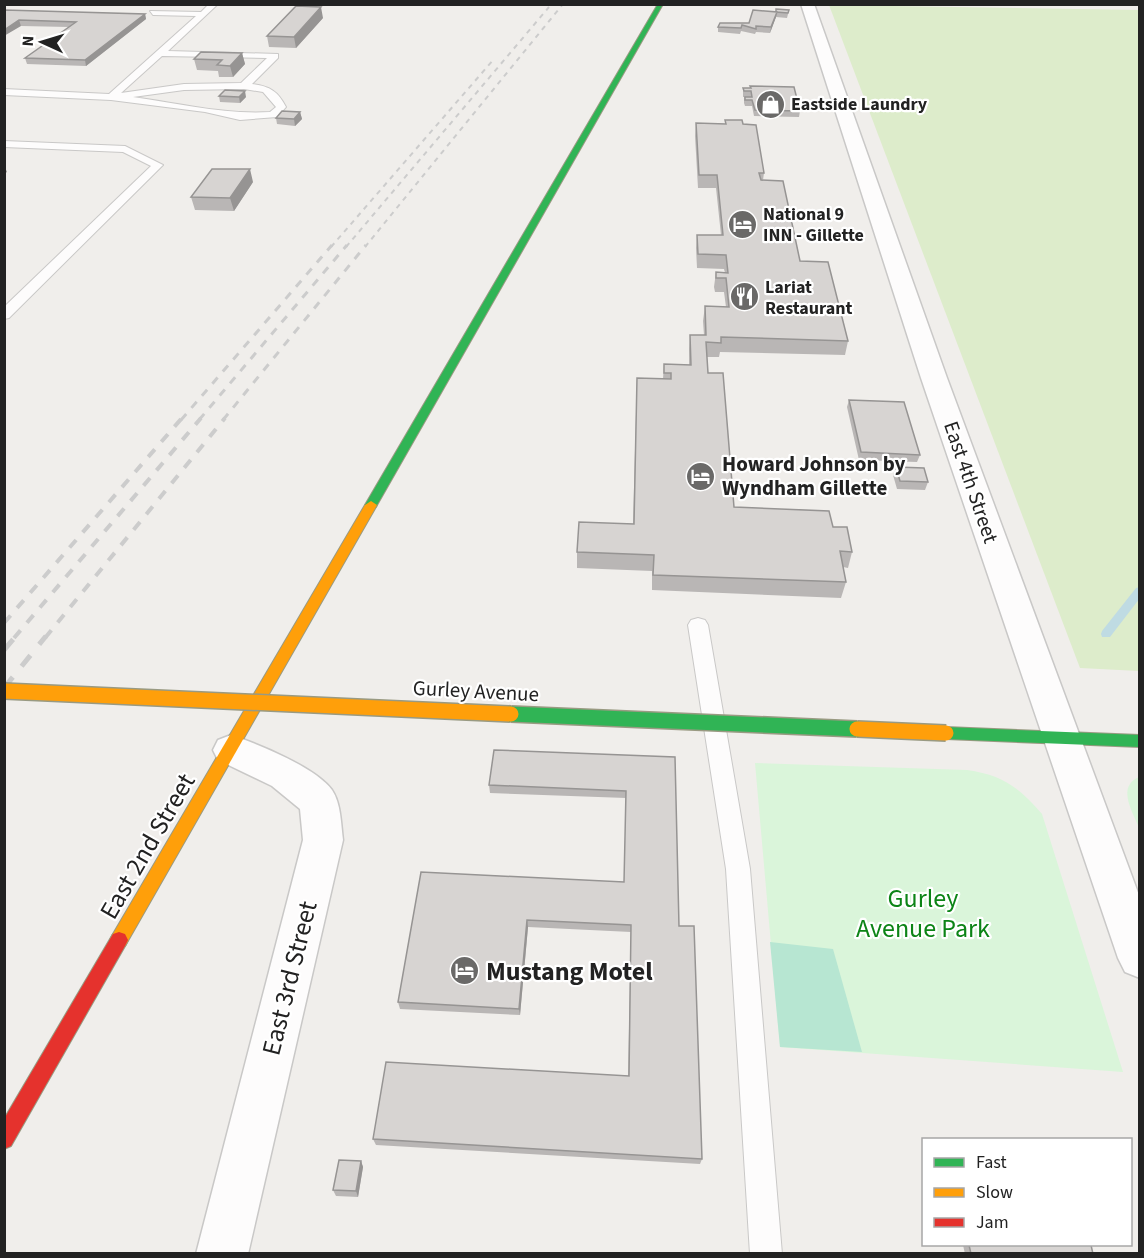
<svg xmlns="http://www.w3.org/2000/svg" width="1144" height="1258" font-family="'Source Sans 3',sans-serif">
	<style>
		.grass { fill: #ddeccb }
		.park { fill: #daf5da }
		.pitch { fill: #b7e6d2 }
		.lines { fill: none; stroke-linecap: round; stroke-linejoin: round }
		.stream { fill: #bfdbe3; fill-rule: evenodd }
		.lane-casing { stroke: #c9c8c7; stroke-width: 2 }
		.street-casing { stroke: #c9c8c7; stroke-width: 3 }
		.fast-casing { stroke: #999a82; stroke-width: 2 }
		.slow-casing { stroke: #999a82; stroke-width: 2 }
		.jam-casing { stroke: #999a82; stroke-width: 2 }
		.lane { fill: #fdfcfc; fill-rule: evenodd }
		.street { fill: #fdfcfc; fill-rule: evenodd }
		.fast { fill: #30b455; fill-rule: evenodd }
		.slow { fill: #ff9f0a; fill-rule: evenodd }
		.jam { fill: #e5322d; fill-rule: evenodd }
		.rail-far3 { stroke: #ccc; stroke-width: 2; stroke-dasharray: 5 5; stroke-linecap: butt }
		.rail-far2 { stroke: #ccc; stroke-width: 3; stroke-dasharray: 8 8; stroke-linecap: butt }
		.rail-far1 { stroke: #ccc; stroke-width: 4; stroke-dasharray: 10 10; stroke-linecap: butt }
		.rail { stroke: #ccc; stroke-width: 5; stroke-dasharray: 14 14; stroke-linecap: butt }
		.fast-bridge-casing { stroke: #999a82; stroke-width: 18; stroke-linecap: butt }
		.slow-bridge-casing { stroke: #999a82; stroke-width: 18; stroke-linecap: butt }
		.fast-bridge { stroke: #30b455; stroke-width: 15 }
		.slow-bridge { stroke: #ff9f0a; stroke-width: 15 }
		.wall { fill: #b9b6b5 }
		.shaded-wall { fill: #969493 }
		.building { fill: #d7d4d2; stroke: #969493; stroke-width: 1.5 }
		.labels { text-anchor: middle; stroke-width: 4.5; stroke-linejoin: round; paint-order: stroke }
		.far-poi-label { font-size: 18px; font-weight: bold; fill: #222; stroke: #fff; text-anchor: start }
		.poi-label { font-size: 21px; font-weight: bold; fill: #222; stroke: #fff; text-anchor: start }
		.street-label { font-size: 21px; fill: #222; stroke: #fff }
		.near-street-label { font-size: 26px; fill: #222; stroke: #fff }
		.near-park-label { font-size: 26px; fill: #0c8416; stroke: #fff }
		.near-poi-label { font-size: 26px; font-weight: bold; fill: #222; stroke: #fff; text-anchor: start }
	</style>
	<rect width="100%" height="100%" fill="#f0eeeb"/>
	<path class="grass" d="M829,5L1139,10V671L1080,668Z"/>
	<path class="park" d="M755,763L967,770C1002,775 1019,787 1042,814L1123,1072L780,1047Z
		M1139,777V828C1133,812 1116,787 1139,777Z"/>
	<path class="pitch" d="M770,942L833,949L862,1052L780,1047Z"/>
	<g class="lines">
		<path class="stream" d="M1140,587V598L1110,637H1102L1101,634L1102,631L1136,588Z"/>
		<defs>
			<path id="lane" d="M209,4H218L168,51L278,54V58L252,84C269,86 278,91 286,107L277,117L240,120L205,112L111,100L4,95V89L109,94L196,16L153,15L150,11L201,12ZM162,56L267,58L241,83L184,84L121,93ZM244,89L263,92L276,107L270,112C226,115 177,103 133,97L184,90Z
				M4,141L125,146L163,165L9,318L4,319V307L151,166L123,152L4,147Z
				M698,618L705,620L708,625L750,869L782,1254H750L726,869L688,625L691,620Z"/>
			<path id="street" d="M801,4H814L947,378L1140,898V978L1125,972L1118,958L921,378Z
				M231,735C258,744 315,767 332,790C341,803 341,825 343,840L248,1254H196L303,840L300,809L272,786L218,760L213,750L218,740Z"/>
			<path id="fast" d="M658,4H663L377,505L375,508H367L365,505Z
				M946,727L1140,735V747L946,739L941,737L939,733L941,729Z"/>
			<path id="slow" d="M371,501L377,505L125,946L119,948L113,946L110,940L113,934L365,505Z"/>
			<path id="jam" d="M119,932L125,934L128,940L125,946L11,1146L4,1149V1119L113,934Z"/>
		</defs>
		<use href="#lane" class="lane-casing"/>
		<use href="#street" class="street-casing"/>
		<use href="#fast" class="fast-casing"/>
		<use href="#slow" class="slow-casing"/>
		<use href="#jam" class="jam-casing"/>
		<use href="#lane" class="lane"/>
		<use href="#street" class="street"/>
		<use href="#fast" class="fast"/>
		<use href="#slow" class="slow"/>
		<use href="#jam" class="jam"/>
		<path class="rail-far3" d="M331,247L494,59
			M346,247L549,7
			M365,247L563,4"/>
		<path class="rail-far2" d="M181,420L332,245
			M199,420L347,245
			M223,420L366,245"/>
		<path class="rail-far1" d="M4,623L182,418
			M14,638L201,418
			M45,638L225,418"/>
		<path class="rail" d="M4,650L16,636
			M4,688L46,636"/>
		<defs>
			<path id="fast-bridge" d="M511,714L857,729"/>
			<path id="slow-bridge" d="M4,691L511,714
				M857,729L946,733"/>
		</defs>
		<use href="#fast-bridge" class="fast-bridge-casing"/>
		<use href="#slow-bridge" class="slow-bridge-casing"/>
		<use href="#fast-bridge" class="fast-bridge"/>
		<use href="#slow-bridge" class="slow-bridge"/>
	</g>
	<path class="wall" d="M4,10L145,14L146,19L86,66L27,64L25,58L69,27L21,26Z
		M789,10L787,18L776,17L770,33L756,32L755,34L741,31L740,34L718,32V27L749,23L776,12Z
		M323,18L296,48L269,47L267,36Z
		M242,53L245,64L233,77H219L218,71L197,70L194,59Z
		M750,86L800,111L799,117L754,116L752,106H745L744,103V97H743V88H750Z
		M219,96L246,97L240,103L220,102Z
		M300,112L302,119L295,126L277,124L276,118Z
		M725,120L743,124L764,173L763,180L800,261L848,341L845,355L720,352L719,357H707L708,373L734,507L833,527L852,552L848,568L843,567L846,582L841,598L652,590V571L577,568V552L633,524L637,378L663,379L664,364L689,365V349L690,335H704L703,321L705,306L726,307L724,292H715L714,287L716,272L725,273L724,269L697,268L696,248L697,235H721L716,188H698L695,136L696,123L725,124Z
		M253,182L234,211L195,210L191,197Z
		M849,400L920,455L917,462L859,460L847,407Z
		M896,467L928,482L925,490L897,489L893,475Z
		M675,757L679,926L702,1159L700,1164L376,1145L373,1139L628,1076L631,932L528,927L520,1015L400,1009L398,1002L421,872L624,882L626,798L490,793L489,785Z
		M361,1161L363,1167L358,1197L336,1196L333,1190Z
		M963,1245H1091L1093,1254H965Z"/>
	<path class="shaded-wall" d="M321,7L323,18L296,48L294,37Z
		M777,12L776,17L770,33L771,27Z
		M145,14L146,19L86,66L85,60Z
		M19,20L21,26L4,36V30Z
		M242,53L245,64L233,77L230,66Z
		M245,91L246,97L240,103L239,97Z
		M300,112L302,119L295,126L294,119Z
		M4,165L7,172L4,174Z
		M250,169L253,182L234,211L230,198Z
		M527,920L528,927L520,1015L519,1009Z
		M361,1161L363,1167L358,1197L356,1191Z"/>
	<path class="building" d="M296,6L321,7L294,37L267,36Z
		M776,9L789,10L788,13L776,12Z
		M4,10L145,14L85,60L25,58L76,22L19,20L4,30Z
		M753,10L777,12L771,27L756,26V29L742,25L741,28L718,27L720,23H749Z
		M201,52L242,53L230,66L217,65L222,60L194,59Z
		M750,86L794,87L800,111L755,110L752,100H745V97H752L751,91H744L743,88H751Z
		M225,90L245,91L239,97L219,96Z
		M282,111L300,112L294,119L276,118Z
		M725,120H742L743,124L756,125L764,173H759L761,180L783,181L800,261L828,262L848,341L721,337V343L706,342L708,373H723L734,507L829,511L833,527H847L852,552L840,551L846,582L653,575L654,555L577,552L579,522L634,524L637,378L671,379V373H664V364L691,365L690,335H706L705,306L729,307L726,278H716V272L728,273L726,255L698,254L697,235H723L717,175H699L696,123L726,124Z
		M212,169H250L230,198L191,197Z
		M849,400L904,402L920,455L861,452Z
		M896,467L924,468L928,482L900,481Z
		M494,750L675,757L679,926H694L702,1159L373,1139L386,1062L629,1076L631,925L527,920L519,1009L398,1002L421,872L624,882L626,791L489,785Z
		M339,1160L361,1161L356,1191L333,1190Z
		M969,1245H1091L1093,1254H971Z"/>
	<defs>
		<symbol id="shop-disc" viewBox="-11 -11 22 22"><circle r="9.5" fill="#6a6968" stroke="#fff"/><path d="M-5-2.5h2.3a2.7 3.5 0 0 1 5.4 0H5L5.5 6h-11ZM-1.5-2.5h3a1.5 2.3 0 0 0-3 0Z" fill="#fff"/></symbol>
		<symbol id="hotel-disc" viewBox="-11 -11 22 22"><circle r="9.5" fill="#6a6968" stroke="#fff"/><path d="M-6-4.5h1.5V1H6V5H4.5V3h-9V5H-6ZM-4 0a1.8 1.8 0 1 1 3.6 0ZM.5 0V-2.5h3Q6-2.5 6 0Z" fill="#fff"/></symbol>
		<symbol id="restaurant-disc" viewBox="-11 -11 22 22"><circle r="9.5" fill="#6a6968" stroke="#fff"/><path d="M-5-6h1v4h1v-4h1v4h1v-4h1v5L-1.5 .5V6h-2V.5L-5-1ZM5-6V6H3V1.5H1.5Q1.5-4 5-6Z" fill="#fff"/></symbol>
	</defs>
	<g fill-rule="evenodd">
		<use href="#shop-disc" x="754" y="88" width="33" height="33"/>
		<use href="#hotel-disc" x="726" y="208" width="33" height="33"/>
		<use href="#restaurant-disc" x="728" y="280" width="33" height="33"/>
		<use href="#hotel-disc" x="684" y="460" width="33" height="33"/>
		<use href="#hotel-disc" x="448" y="954" width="33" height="33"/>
	</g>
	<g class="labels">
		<g class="far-poi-label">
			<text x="791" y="110">Eastside Laundry</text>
			<text x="763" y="220">National 9<tspan x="763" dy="21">INN - Gillette</tspan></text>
			<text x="765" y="293">Lariat<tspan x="765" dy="21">Restaurant</tspan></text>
		</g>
		<g class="poi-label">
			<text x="722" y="471">Howard Johnson by<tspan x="722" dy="24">Wyndham Gillette</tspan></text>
		</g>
		<g class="street-label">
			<text transform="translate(971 482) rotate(71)" y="7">East 4th Street</text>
			<text transform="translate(476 691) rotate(3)" y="7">Gurley Avenue</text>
		</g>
		<g class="near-street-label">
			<text transform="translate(147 846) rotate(-60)" y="9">East 2nd Street</text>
			<text transform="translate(289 978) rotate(-76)" y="9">East 3rd Street</text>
		</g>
		<g class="near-park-label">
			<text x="923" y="907">Gurley<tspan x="923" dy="30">Avenue Park</tspan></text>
		</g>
		<g class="near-poi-label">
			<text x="486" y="980">Mustang Motel</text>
		</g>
	</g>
	<rect width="1144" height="1258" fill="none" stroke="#222222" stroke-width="12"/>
	<rect x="922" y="1138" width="210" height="108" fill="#ffffff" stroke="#a7a7a7" stroke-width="1.5"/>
	<rect x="934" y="1158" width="30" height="9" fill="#30b455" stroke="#a7a7a7" stroke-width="1.5"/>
	<text x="976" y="1168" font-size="18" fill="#222222">Fast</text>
	<rect x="934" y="1188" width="30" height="9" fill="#ff9f0a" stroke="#a7a7a7" stroke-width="1.5"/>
	<text x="976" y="1198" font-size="18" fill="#222222">Slow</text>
	<rect x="934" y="1218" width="30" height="9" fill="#e5322d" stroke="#a7a7a7" stroke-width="1.5"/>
	<text x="976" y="1228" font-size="18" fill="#222222">Jam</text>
	<g transform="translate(42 42) rotate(274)" stroke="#ffffff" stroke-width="4.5" paint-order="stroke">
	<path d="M0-4.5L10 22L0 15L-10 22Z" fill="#222222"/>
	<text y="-9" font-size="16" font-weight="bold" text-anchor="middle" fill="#222222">N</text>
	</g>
</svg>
